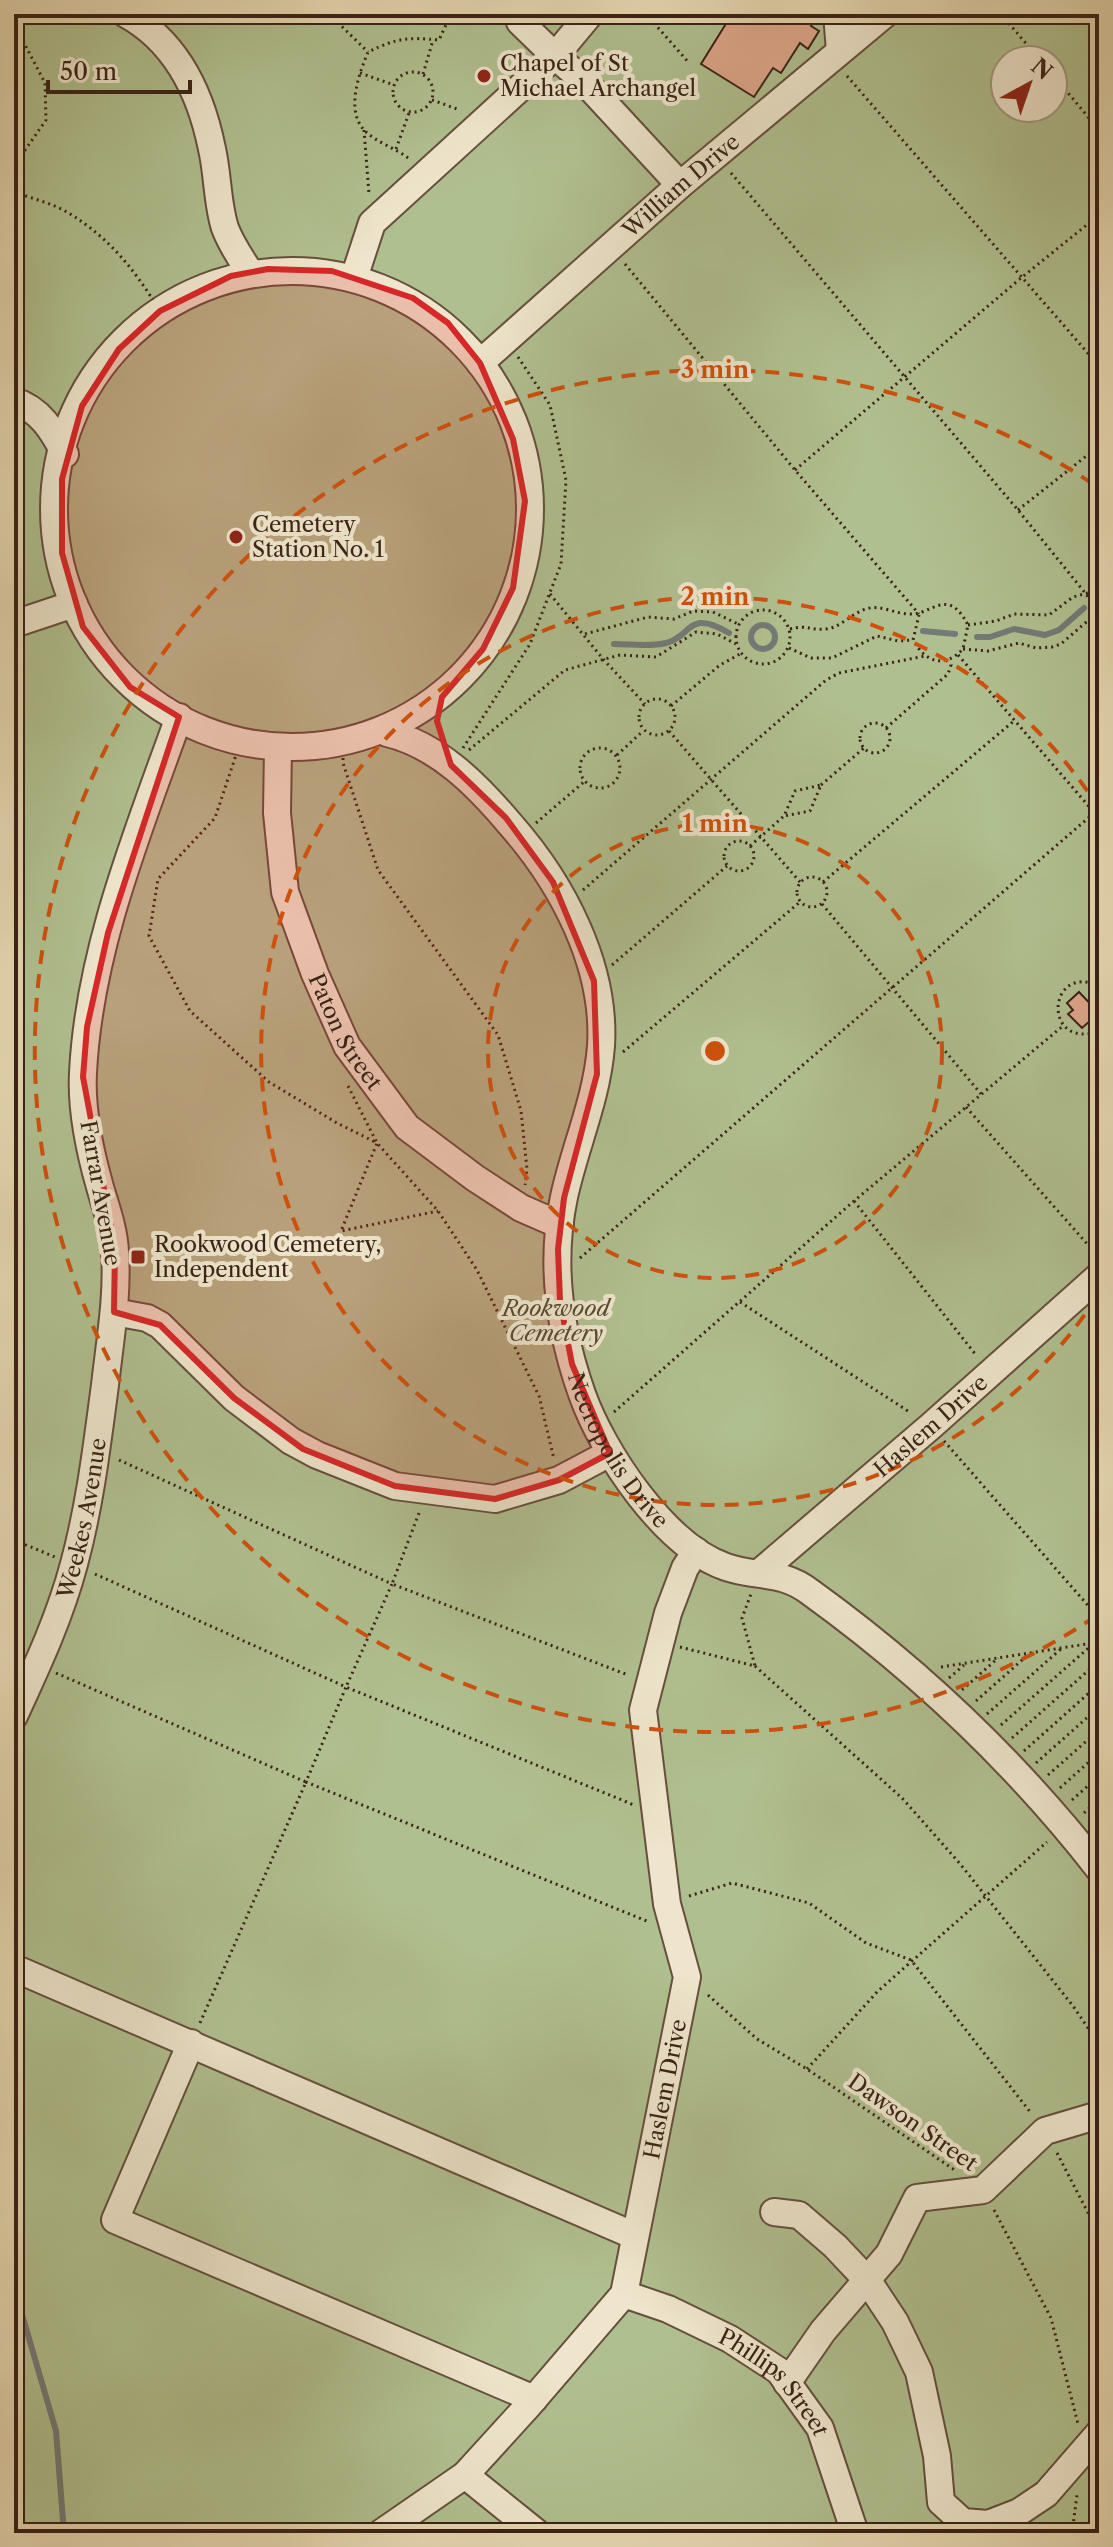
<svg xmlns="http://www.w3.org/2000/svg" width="1113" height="2547" font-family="'Libre Caslon Text',serif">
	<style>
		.green { fill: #b0bf8f; stroke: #757053; stroke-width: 2; fill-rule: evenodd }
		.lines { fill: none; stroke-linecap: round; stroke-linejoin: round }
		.stream { stroke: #737b76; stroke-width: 6 }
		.building { fill: #dda68a; stroke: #3a2217; stroke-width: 2 }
		.minor-casing { stroke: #654f3e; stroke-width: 30 }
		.path { stroke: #3a2217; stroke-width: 3; stroke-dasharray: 2 4; stroke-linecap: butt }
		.minor { stroke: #eee5cc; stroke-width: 26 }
		.marked { fill: #d62828; fill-opacity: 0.2; stroke: #d62828; stroke-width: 6; stroke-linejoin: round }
		.ring { fill: none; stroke: #ce510e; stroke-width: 4; stroke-dasharray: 14 10 }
		.poi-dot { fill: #8f2418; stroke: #eee5cc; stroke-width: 3 }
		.labels { text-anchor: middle; stroke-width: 8; stroke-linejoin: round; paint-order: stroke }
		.poi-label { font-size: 22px; fill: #3a2217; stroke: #eee5cc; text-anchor: start }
		.street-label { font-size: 22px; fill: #3a2217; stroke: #eee5cc }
		.park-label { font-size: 22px; font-style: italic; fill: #584935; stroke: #eee5cc }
		.centre { fill: #ce510e; stroke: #eee5cc; stroke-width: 4 }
		.ring-label { font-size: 24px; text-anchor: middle; font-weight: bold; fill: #ce510e; stroke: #eee5cc; stroke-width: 8; stroke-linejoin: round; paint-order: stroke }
	</style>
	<rect width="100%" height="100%" fill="#e5d7b1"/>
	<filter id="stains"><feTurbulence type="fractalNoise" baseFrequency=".0025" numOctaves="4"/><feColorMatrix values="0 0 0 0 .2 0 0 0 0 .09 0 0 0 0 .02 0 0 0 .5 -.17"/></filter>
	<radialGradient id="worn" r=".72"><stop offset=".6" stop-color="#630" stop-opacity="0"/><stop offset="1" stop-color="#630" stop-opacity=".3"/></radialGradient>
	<path class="green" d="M14,14H1099V2533H14ZM1005,60H1053V108H1005Z"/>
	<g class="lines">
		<path class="stream" d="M751 637a12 12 0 1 1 24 0a12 12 0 1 1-24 0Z
			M923,631L955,634
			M977,637H990L1014,629L1045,635L1059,630L1084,608
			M614,644C630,644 650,647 666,643C692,637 687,608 729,633
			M14,2287L56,2431L64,2533"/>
	</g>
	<path class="building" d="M732,14H818L811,26L819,31L808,49L800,43L781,73L773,68L754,97L701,64Z
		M1079,992L1099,1013L1082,1028L1068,1014L1073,1010L1067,1003Z"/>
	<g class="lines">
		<defs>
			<g id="minor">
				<path d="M126,14C177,42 201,94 212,149C218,175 217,203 225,228C231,244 240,257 249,271"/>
				<path d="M590,14L555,56L584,81L680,185"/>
				<path d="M837,14L840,51"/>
				<circle cx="292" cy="509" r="238"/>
				<path d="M355,275L372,223L555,56L520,22L517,14"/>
				<path id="s1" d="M480,363L680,185L885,14"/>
				<path d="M14,401C40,409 53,431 65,454"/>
				<path d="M14,624L74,604"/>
				<path id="s2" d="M387,733C438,745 477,785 510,824C562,883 606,965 601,1046C597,1099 575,1146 564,1197C550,1263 560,1332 582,1394C603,1453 665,1546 726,1567C758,1578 781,1570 810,1592C918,1670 1017,1764 1099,1869"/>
				<path id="s3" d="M278,747L277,813L285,892L315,974L347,1046L407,1127L475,1178L521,1208L560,1225"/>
				<path d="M114,1312L147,1318L160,1325L234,1398L291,1441L317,1455L395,1486L495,1499L559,1480L610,1453"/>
				<path id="s4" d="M759,1573L931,1426L1099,1276"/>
				<path id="s5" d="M14,1716C37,1666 60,1617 74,1564C90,1505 97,1445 105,1385C110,1340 118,1296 115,1252C114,1229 106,1208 100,1187C90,1152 81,1109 83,1073C89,950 138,832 179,717"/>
				<path d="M14,1968L635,2236"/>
				<path d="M191,2043L115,2220L534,2399"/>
				<path d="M774,2212L799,2215L835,2246L868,2281L895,2322L919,2372L937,2456L941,2502L963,2522L988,2524L1019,2512L1046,2494L1099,2433"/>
				<path id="s6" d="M624,2294L668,2309L730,2339L779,2371L820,2428L855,2533"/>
				<path d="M787,2383L823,2331L889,2254L917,2198L983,2190L1045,2131L1099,2115"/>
				<path d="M465,2475L537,2533"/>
				<path id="s7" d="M381,2533L465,2475L527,2407L624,2294L687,1977L667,1904L643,1710L668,1613L685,1568L696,1551"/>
			</g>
		</defs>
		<use href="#minor" class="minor-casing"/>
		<path class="path" d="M329,14L368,52
			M646,14L689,63
			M1001,14L1040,60
			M14,33L22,39L45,83L46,120L14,166
			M393 92a20 20 0 1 1 40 0a20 20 0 1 1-40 0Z
			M360,73L394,85
			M423,74L433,40
			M1053,75L1099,130
			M847,76L1099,366
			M432,100L460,110
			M364,130L369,194
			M396,149L409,113
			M408,158C395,148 376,142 365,131C345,111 359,74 368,52C397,38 407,37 439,40L451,14
			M731,173L1018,510L1086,594L1099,615
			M14,192C31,198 51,203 67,212C110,238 134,269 160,311
			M625,264L795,470L919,614
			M795,470L1021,278L1099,215
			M1018,510L1099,446
			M550,594L603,659L645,704
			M736 637a27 27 0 1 1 54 0a27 27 0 1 1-54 0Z
			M968,625L996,621L1014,614L1049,615L1073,597L1099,590
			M790,629C808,624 811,631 826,629C840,628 852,613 866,609C880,604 895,614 909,614C932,616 947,585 968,625L963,649C944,669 925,662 913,640L919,615
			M585,634L648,617L674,619L693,611L713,612L738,624
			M789,648L811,658H832L877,636L898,641L912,640
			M963,649L988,651L1019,643L1036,648L1052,647L1061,644L1085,623L1099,618
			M958,655L1099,818
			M639 717a18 18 0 1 1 36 0a18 18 0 1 1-36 0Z
			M671,706L720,665L740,654
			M860 738a15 15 0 1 1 30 0a15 15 0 1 1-30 0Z
			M886,728L948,674L951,665L949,661
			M669,731L800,882
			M241,740L215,818L158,879L149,936L190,1011L269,1082L337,1123L377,1143L341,1231L438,1211
			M343,746V763L378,870L498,1035L521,1111L527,1169L525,1185
			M580 768a20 20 0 1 1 40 0a20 20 0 1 1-40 0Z
			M463,748L530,644L561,564L566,480L550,405L518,357
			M469,750L565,670L620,655L656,657L696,632L717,634L736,644
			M617,755L643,731
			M821,785L864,748
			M536,823L585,781
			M724 856a15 15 0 1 1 30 0a15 15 0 1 1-30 0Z
			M750,846L784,816L795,791L821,785L810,811L784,816
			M797 892a15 15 0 1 1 30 0a15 15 0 1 1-30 0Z
			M823,882L1015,720
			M583,890L826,680L839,673L925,656
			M822,904L981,1094
			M612,965L727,866
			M1099,986C1047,962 1042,1051 1099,1031
			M623,1052L800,902
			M348,1086L377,1143L438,1211L477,1270L539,1396L554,1459
			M966,1107L1096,1254
			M854,1201L976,1355
			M580,1258L1094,813
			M740,1302L911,1413
			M614,1412L854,1201L1064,1025
			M944,1441L1099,1618
			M119,1460L392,1584L346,1687L634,1805
			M419,1513L392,1584L628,1675
			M14,1540L55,1557
			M95,1574L346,1687L306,1782L649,1922
			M680,1647L755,1666L742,1618L751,1594
			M755,1666L902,1798L961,1865L1073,2006L1099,2044
			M941,1667L1099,1642
			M56,1673L306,1782L200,2023
			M949,1678L964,1665
			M962,1690L998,1658
			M976,1701L1030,1653
			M987,1714L1062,1648
			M1001,1725L1094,1643
			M1012,1738L1099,1661
			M1024,1751L1099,1684
			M1036,1763L1099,1707
			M1048,1775L1099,1730
			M1060,1788L1099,1753
			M1072,1800L1099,1776
			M1084,1813L1099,1799
			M689,1896L732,1883L809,1903L866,1943L911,1960L1031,2113
			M708,1995L757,2039L807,2069L956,2171
			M807,2069L878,1991L1047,1842
			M1057,2153L1099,2234
			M994,2210L1051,2318L1078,2424
			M1072,2533L1077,2495"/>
		<use href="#minor" class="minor"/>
	</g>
	<path class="marked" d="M268,269L332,271L413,298L448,323L480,363L513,439L525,501L513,588L483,649L442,697L437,721L451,765L506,818L553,882L594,981L597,1074L564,1198L558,1249L560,1301L572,1364L610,1453L559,1480L495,1499L395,1486L303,1449L234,1398L160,1325L114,1312L115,1248L83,1077L87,1027L108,933L179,717L130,687L83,627L62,553V479L82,406L119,349L160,311L231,276Z"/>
	<g class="ring">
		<circle cx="715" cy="1051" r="227"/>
		<path d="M1098 1295A454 454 0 1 1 1098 807"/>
		<path d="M1096 1616A681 681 0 1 1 1096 486"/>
	</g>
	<g class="poi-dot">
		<circle cx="484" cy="76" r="8"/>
		<circle cx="236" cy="537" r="8"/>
		<rect x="130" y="1249" width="16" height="16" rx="4"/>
	</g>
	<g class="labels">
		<g class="poi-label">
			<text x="500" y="71">Chapel of St<tspan x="500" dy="25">Michael Archangel</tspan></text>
			<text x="252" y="532">Cemetery<tspan x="252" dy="25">Station No. 1</tspan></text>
			<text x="154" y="1252">Rookwood Cemetery,<tspan x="154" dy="25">Independent</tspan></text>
		</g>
		<g class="street-label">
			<text dy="8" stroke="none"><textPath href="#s1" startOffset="268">William Drive</textPath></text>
			<text dy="8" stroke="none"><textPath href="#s3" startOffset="298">Paton Street</textPath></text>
			<text transform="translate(101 1193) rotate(80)" y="8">Farrar Avenue</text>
			<text dy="8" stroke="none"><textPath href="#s4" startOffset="226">Haslem Drive</textPath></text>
			<text dy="8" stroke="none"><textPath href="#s2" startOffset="824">Necropolis Drive</textPath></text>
			<text dy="8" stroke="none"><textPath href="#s5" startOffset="210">Weekes Avenue</textPath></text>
			<text dy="8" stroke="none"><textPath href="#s7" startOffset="552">Haslem Drive</textPath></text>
			<text transform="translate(913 2122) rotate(35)" y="8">Dawson Street</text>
			<text dy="8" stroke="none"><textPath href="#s6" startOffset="178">Phillips Street</textPath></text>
		</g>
		<g class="park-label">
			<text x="556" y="1316">Rookwood<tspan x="556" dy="25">Cemetery</tspan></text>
		</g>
	</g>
	<circle cx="715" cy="1051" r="12" class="centre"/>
	<g class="ring-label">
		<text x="715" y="378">3 min</text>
		<text x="715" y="605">2 min</text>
		<text x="715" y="832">1 min</text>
	</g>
	<rect width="1113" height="2547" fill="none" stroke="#e5d7b1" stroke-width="48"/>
	<rect x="16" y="16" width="1081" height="2515" fill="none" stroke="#3a2217" stroke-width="4"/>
	<rect x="24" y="24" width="1065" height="2499" fill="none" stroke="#3a2217" stroke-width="2"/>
	<g transform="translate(1029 84) rotate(40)"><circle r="38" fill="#eee5cc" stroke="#a69784" stroke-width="2"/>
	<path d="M0-6L14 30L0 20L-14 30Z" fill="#8f2418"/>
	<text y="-12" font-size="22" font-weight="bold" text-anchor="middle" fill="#3a2217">N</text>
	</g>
	<path d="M48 80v12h142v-12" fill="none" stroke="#3a2217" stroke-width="4"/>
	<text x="60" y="80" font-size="24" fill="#3a2217" stroke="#eee5cc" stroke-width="6" paint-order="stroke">50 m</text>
	<rect width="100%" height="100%" filter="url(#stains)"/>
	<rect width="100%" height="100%" fill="url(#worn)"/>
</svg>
